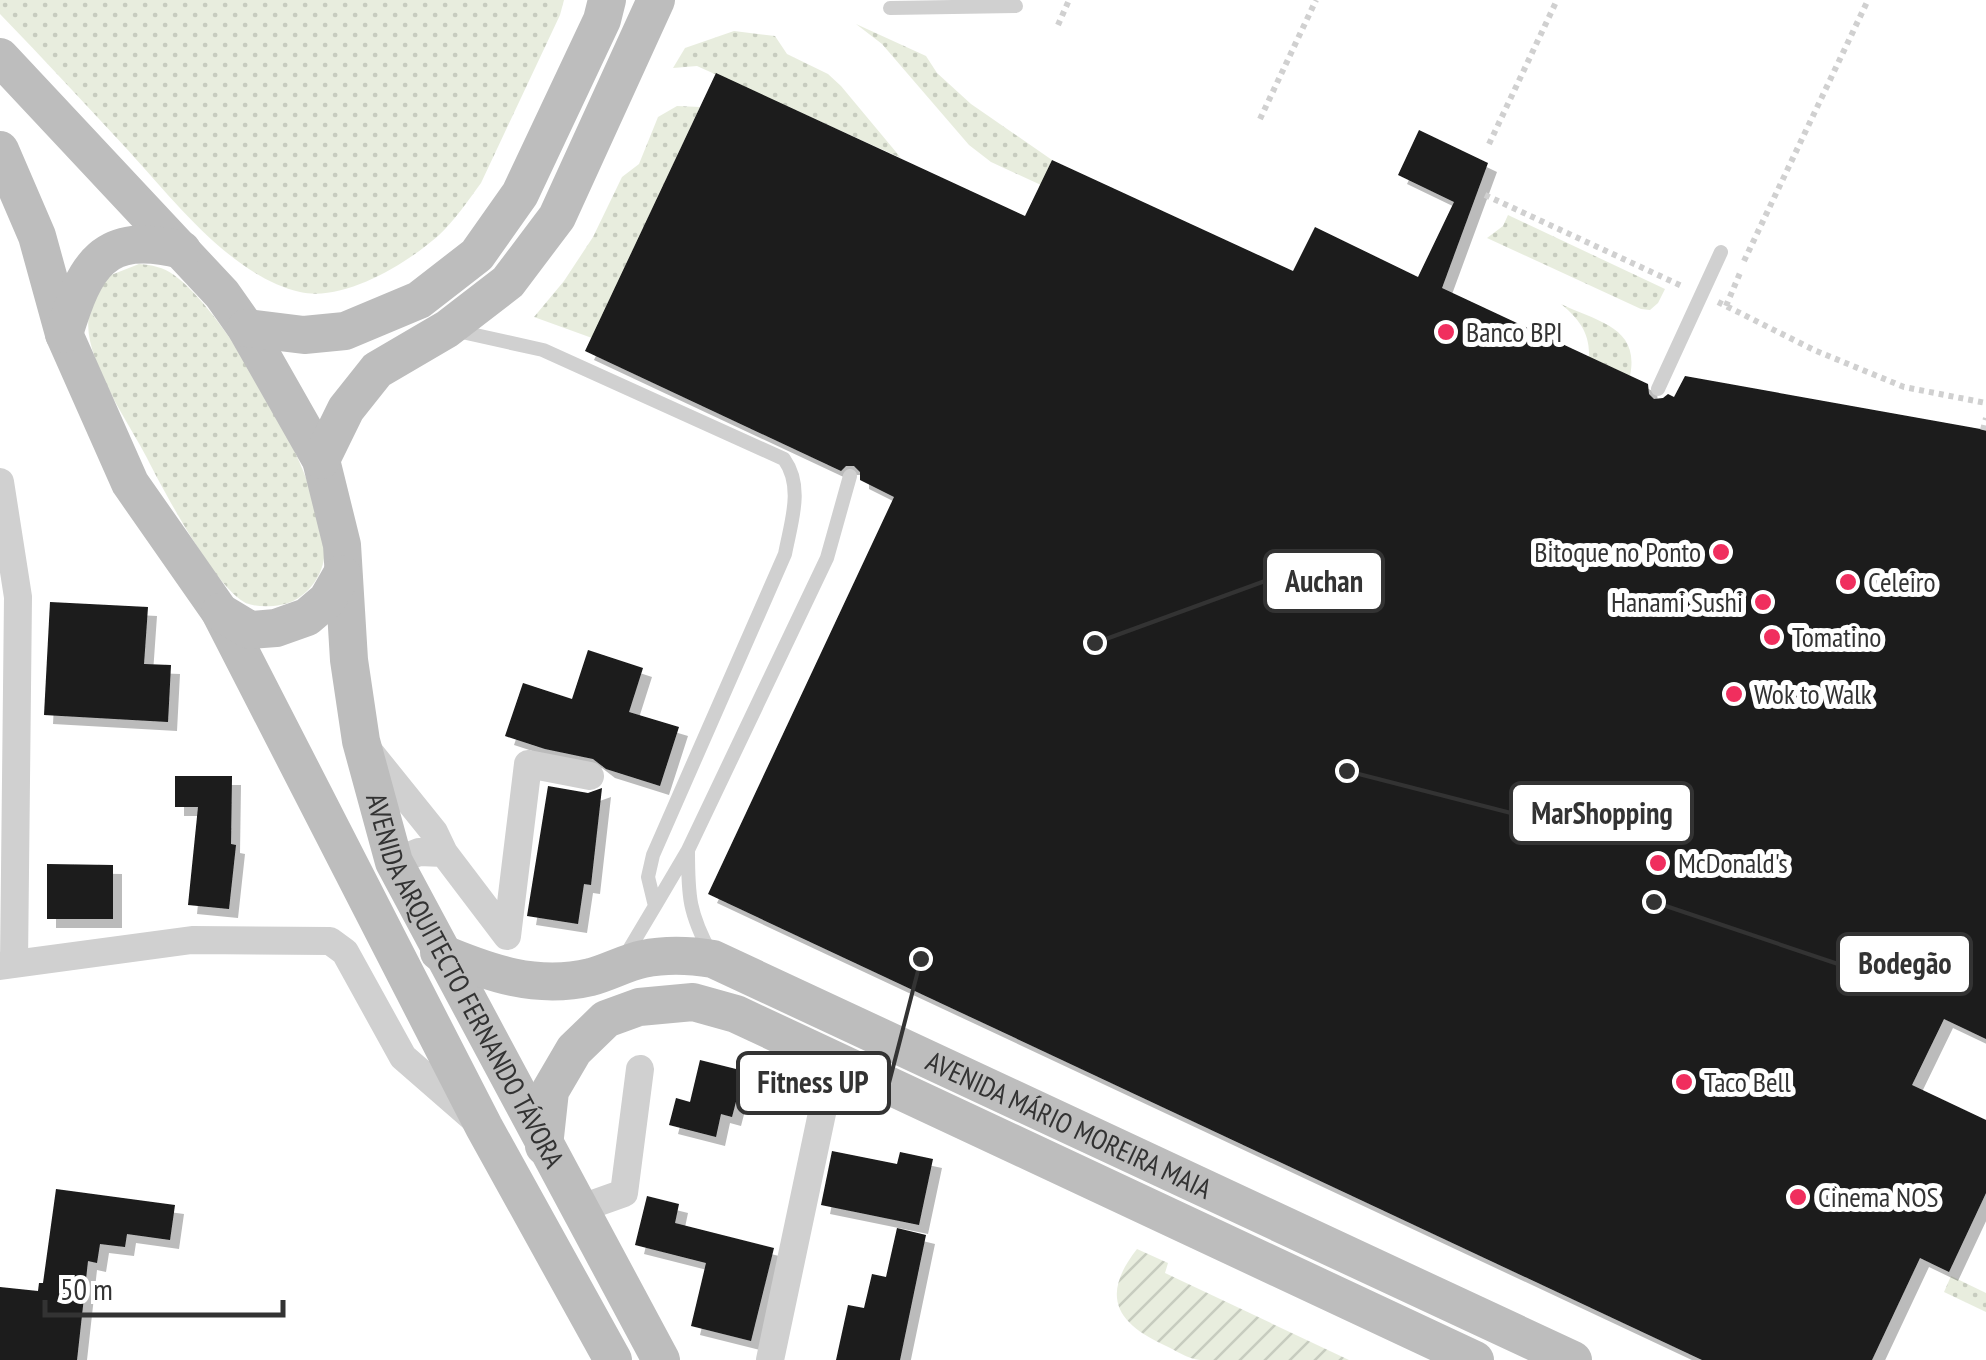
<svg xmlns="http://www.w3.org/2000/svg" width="1986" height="1360" font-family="'PT Sans Narrow',sans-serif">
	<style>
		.grass { fill: url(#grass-dots) }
		.garden { fill: url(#garden-furrows) }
		.building { fill: #1a1a1a; filter: url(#shadow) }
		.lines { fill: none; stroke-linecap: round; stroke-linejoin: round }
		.path { stroke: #d0d0d0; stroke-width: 6; stroke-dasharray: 5 5; stroke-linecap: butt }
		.lane { stroke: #d0d0d0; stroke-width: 14 }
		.street { stroke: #d0d0d0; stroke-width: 28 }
		.secondary { stroke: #bdbdbd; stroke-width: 38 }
		.poi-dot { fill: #f02e5e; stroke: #fff; stroke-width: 4 }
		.labels { text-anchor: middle; stroke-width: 10; stroke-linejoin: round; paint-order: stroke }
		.poi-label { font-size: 28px; fill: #333; stroke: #fff; text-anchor: start }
		.street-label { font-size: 28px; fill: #333; stroke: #fff }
		.leader { fill: none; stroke: #333; stroke-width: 4 }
		.callout-dot { fill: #333; stroke: #fff; stroke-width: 4 }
		.callout { fill: #fff; stroke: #333; stroke-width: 4 }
		.callout-label { font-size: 30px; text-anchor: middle; font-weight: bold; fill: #333 }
	</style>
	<defs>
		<pattern id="grass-dots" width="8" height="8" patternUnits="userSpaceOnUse" patternTransform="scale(2.5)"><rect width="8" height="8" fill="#e8edde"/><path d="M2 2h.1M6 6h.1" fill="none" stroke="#c7ccbf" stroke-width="1.8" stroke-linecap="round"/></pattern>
		<pattern id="garden-furrows" width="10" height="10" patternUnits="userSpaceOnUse" patternTransform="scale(2.5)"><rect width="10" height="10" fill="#e8edde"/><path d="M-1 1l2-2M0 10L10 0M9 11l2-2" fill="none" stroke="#c7ccbf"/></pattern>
		<filter id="shadow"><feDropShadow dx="9" dy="9" stdDeviation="0" flood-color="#0004"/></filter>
	</defs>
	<rect width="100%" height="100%" fill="#fff"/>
	<path class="grass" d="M0,0H564L560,15L481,183C468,201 454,221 438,236C406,264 344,302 300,292C231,276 172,198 126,148C84,103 43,58 0,14Z
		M856,24L926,56L937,73L971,104L1052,160L1041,185L991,162L969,145L882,44Z
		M734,31L775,36L787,54L828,74L841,86L901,158L697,66L673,68L685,48Z
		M677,106L700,107L592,338L534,317L564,281L593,237L622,177L639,164L658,117Z
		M1508,215L1665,289L1658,303L1650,310L1641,309L1487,238L1503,226Z
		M139,264C152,265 163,267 174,275C229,315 330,490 324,558C322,575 310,592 295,600C282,607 257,609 244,602C214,585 163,490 147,458C129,423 78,351 90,312C93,300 101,288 106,277Z
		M1561,304C1598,322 1640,327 1630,376L1589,357C1590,333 1579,319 1561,304Z
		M1951,1276L1986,1293V1312L1944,1292Z"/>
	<path class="garden" d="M1137,1249L1168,1263L1165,1273L1349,1360C1302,1360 1245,1360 1200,1360C1188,1359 1175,1350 1164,1345C1115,1322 1101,1295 1137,1249Z"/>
	<path class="building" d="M716,73L1025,216L1052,160L1293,271L1315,227L1418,277L1454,202L1398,175L1419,130L1488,163L1442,288L1648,384L1649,394L1654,399L1663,398L1668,394L1674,397L1685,376L1986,430V1039L1944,1019L1912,1085L1986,1120V1193L1949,1272L1920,1258L1872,1360H1702L708,894L894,497L860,480V472L854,466H846L841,471L585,351Z
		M50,602L148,607L144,664L171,665L168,722L44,715Z
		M588,650L643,668L629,712L679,727L660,786L606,769L593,759L545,749L505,736L523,683L572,699Z
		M175,776H232L231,844L236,845L229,909L188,905L198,807H175Z
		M548,786L588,793L602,788L591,885L584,884L578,924L527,916Z
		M47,864L113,865V919H47Z
		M700,1060L744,1071L732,1117L721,1114L716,1137L669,1125L676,1098L690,1102Z
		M832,1151L897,1164L900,1152L933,1159L919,1225L821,1205Z
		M56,1189L175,1205L170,1240L127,1234L125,1247L100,1244L97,1263L88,1261L77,1360H0V1287L38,1291L39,1283H43Z
		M647,1196L679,1204L675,1223L774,1248L751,1341L691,1326L706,1263L635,1245Z
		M897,1228L926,1235L900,1360H836L848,1305L864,1308L872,1274L886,1277Z"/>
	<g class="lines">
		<path class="path" d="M1058,25L1069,0
			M1260,119L1316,0
			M1489,144L1557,0
			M1485,195L1684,287
			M1744,261L1868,0
			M1718,302L1814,350L1904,387L1986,403
			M1726,306L1740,273
			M1983,430L1986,418"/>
		<path class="lane" d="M890,8L1016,6
			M453,330L543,350L784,459C804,487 791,522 785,554L653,855L648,877L655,906L624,958
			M1658,389L1721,252
			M688,851C688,897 689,913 711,954
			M655,906L688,850L827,558L850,476"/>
		<path class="street" d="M0,482L18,597L14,963
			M368,750L434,832L444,853L507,936L528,764L590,776
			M394,862L419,852L444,853
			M0,966L192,940L330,941L345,952L403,1057L473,1118
			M579,1209L624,1193L640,1069
			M770,1360L833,1061"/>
		<g class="secondary">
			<path id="s1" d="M0,57L222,294L246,328L321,460L342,545L349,660L361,741L394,862L661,1360"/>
			<path d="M0,150L37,236L64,334L130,483L220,612L484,1127L613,1360"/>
			<path d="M246,328L304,335L345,331L419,300L477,255L520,194L602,20L607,0"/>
			<path d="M64,334C85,265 103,230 182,250"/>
			<path d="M321,460L346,409L377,370L447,329L508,282L557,217L656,0"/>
			<path d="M220,612L250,630L276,628L307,617L327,600L342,574"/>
			<path id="s2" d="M439,952C489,973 536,990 591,977C609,972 625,963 643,959C667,954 689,955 713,959L1573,1360"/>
			<path d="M544,1146L550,1091L574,1050L606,1019L639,1007L693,1002L736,1014L1475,1360"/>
		</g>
	</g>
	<g class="poi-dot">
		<circle cx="1446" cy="332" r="10"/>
		<circle cx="1721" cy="552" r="10"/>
		<circle cx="1848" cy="582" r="10"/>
		<circle cx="1763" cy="602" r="10"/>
		<circle cx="1772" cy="637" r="10"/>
		<circle cx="1734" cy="694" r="10"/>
		<circle cx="1658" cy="863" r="10"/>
		<circle cx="1684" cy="1082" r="10"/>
		<circle cx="1798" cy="1197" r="10"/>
	</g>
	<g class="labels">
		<g class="poi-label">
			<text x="1466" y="342">Banco BPI</text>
			<text x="1701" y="562" text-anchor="end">Bitoque no Ponto</text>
			<text x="1868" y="592">Celeiro</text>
			<text x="1743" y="612" text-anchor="end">Hanami Sushi</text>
			<text x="1792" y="647">Tomatino</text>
			<text x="1754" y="704">Wok to Walk</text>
			<text x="1678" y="873">McDonald's</text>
			<text x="1704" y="1092">Taco Bell</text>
			<text x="1818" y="1207">Cinema NOS</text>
		</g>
		<g class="street-label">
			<text dy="10" stroke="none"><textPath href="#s1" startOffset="1065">AVENIDA ARQUITECTO FERNANDO TÁVORA</textPath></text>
			<text dy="10" stroke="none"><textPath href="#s2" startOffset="675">AVENIDA MÁRIO MOREIRA MAIA</textPath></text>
		</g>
	</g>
	<path class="leader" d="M1095 643L1265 581M1347 771L1511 813M1654 902L1838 964M921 959L889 1083"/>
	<g class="callout-dot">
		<circle cx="1095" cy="643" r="10"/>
		<circle cx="1347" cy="771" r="10"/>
		<circle cx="1654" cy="902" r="10"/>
		<circle cx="921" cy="959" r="10"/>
	</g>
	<g class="callout">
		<rect x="1265" y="551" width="118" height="60" rx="10"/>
		<rect x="1511" y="783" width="181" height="60" rx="10"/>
		<rect x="1838" y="934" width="133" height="60" rx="10"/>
		<rect x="738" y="1053" width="151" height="60" rx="10"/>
	</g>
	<g class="callout-label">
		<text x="1324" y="592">Auchan</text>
		<text x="1602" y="824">MarShopping</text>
		<text x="1905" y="974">Bodegão</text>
		<text x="813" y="1093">Fitness UP</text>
	</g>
	<path d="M45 1300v15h238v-15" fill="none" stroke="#333333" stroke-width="5"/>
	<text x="60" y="1300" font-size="30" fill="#333333" stroke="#ffffff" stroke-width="8" paint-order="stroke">50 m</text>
</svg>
